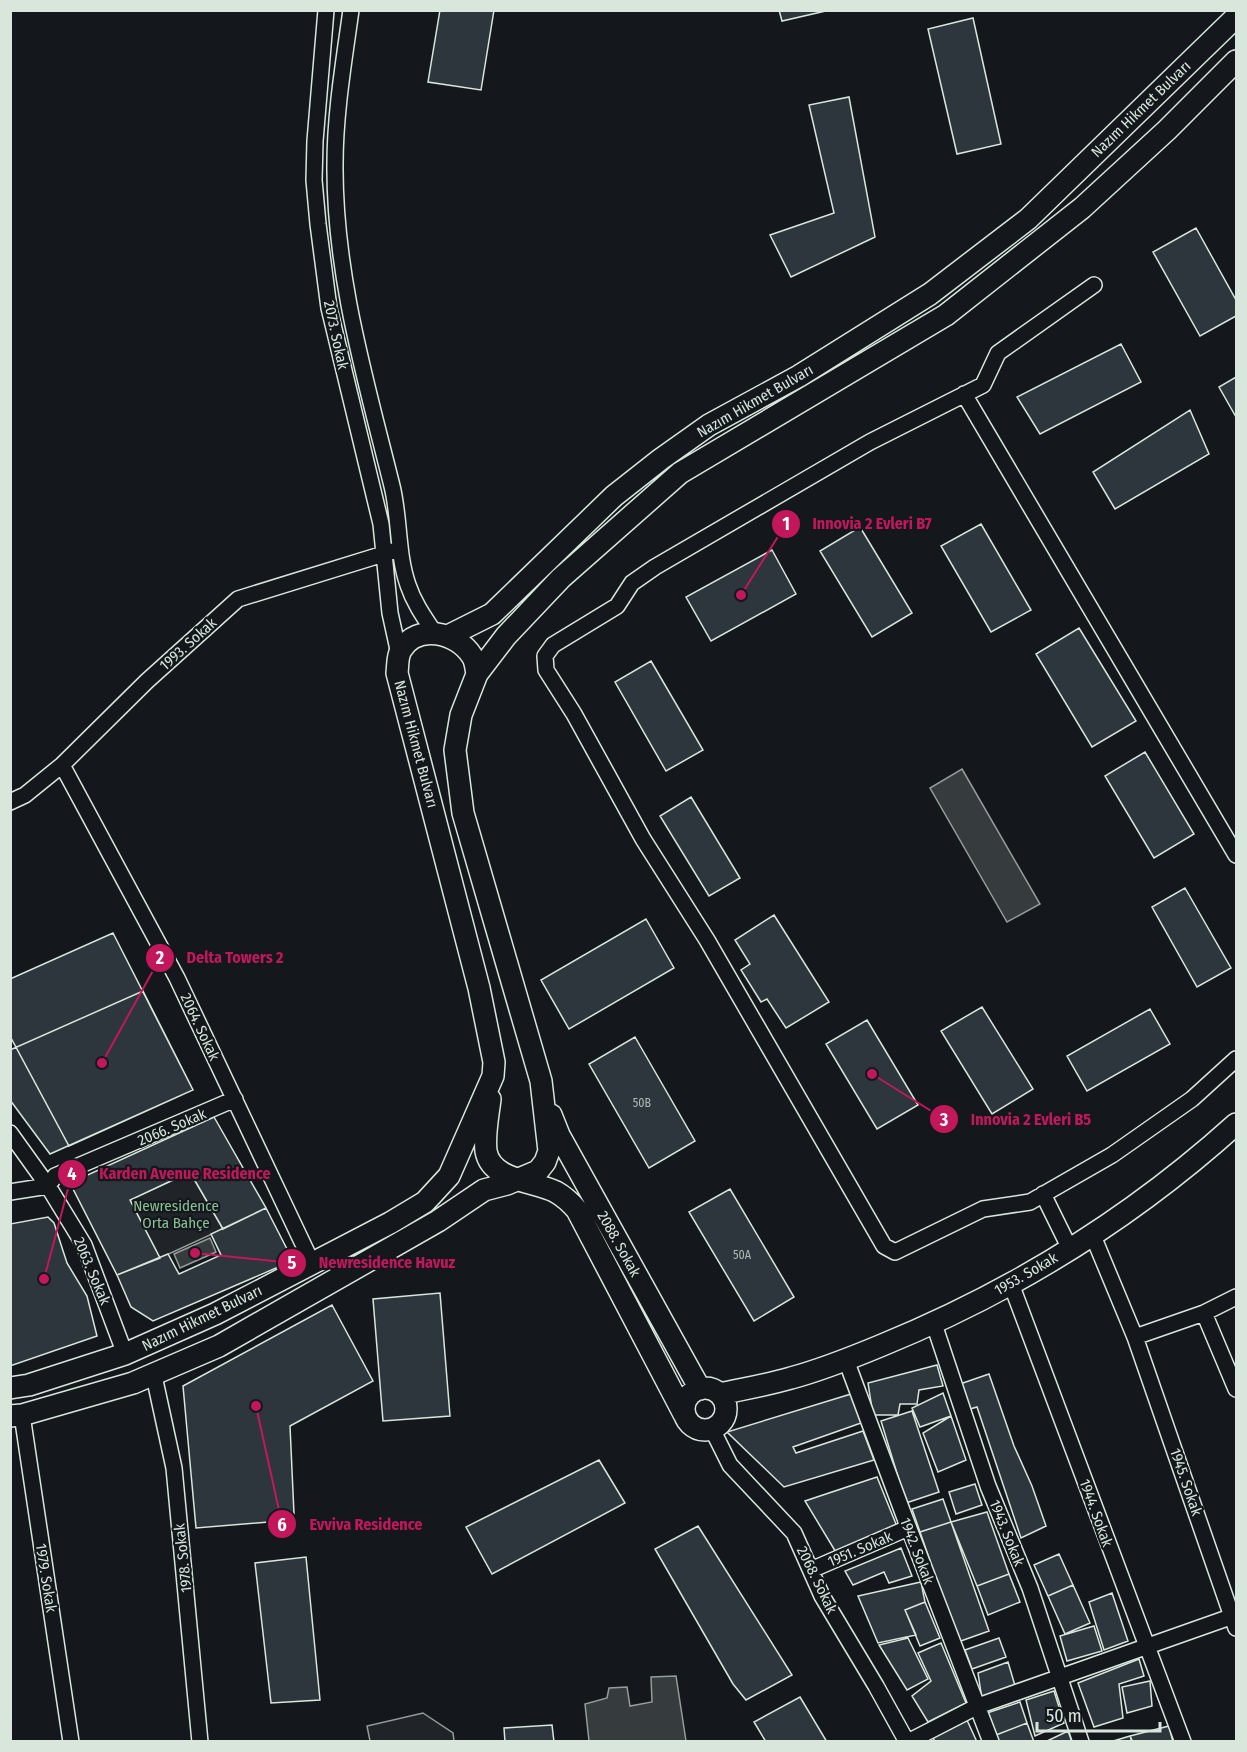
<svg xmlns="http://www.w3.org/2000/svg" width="1247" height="1752" font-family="'Fira Sans Condensed',sans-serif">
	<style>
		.green { fill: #202428; stroke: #939e99; stroke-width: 1.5 }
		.water { fill: #363b3e; stroke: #939e99; stroke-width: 1.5 }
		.building { fill: #2c363c; stroke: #d8e6dc; stroke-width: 1.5 }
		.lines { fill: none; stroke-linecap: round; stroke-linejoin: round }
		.street-casing { stroke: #d8e6dc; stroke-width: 18 }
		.secondary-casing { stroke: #d8e6dc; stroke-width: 24 }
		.street { stroke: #14181c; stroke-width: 15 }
		.secondary { stroke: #14181c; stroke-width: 21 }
		.labels { text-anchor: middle; stroke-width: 4.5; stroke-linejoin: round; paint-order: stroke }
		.number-label { font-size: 12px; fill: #adbab4 }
		.street-label { font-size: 15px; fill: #d8e6dc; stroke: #14181c }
		.park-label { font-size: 15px; fill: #8ac095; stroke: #14181c }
		.leader { fill: none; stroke: #c2185b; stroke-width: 2 }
		.callout-dot { fill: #c2185b; stroke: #14181c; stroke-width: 2 }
		.mark-label { font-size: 18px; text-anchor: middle; font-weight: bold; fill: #fff }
		.callout-label { font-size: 16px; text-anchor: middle; font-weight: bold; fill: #c2185b; stroke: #14181c; stroke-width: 4.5; stroke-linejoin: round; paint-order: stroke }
	</style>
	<rect width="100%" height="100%" fill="#14181c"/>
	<path class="green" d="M190,1172L223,1229L160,1258L130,1200Z
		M423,1713L453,1733L454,1741H370L367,1726Z"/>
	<path class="water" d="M962,769L1040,904L1007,922L930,788Z
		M210,1238L216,1252L180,1268L174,1254Z
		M676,1676L686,1741H589L585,1704L607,1698L609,1688L627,1687L630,1706L652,1702L651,1677Z"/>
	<path class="building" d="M440,10H494L481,90L428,82Z
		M779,10H830L782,21Z
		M973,18L1001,144L957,154L928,29Z
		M849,97L875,237L791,277L770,235L834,213L809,105Z
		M1196,228L1236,300V316L1200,336L1153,252Z
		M1121,344L1141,382L1040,434L1017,397Z
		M1236,377V417L1219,387Z
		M1190,410L1209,454L1115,509L1093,472Z
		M981,524L1031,610L991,632L941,546Z
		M860,527L912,613L872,637L820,551Z
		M772,550L796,594L711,641L686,597Z
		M1079,628L1136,721L1092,747L1036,654Z
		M651,661L703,750L666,771L615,682Z
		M1145,752L1194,834L1154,858L1105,776Z
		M691,797L740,878L709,896L660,816Z
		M1185,888L1231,968L1197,987L1152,907Z
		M774,915L829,1002L786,1028L767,999L761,1002L741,970L750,964L735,940Z
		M646,919L674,968L569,1029L541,980Z
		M113,933L193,1090L69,1146L10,1036V979Z
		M143,991L193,1090L50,1154L10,1100V1050Z
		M982,1007L1033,1089L992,1114L941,1031Z
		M1150,1009L1170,1044L1087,1091L1067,1056Z
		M867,1020L918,1105L877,1129L826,1044Z
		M635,1037L695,1141L649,1168L589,1064Z
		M214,1117L266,1208L223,1229L190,1172L173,1180L130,1200L160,1258L117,1275L70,1183Z
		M730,1189L794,1297L754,1321L689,1212Z
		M266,1208L288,1251L290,1262L153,1321L131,1307L117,1275L168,1254L179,1274L221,1255L211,1234Z
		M48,1217L54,1223L67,1263L87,1296L97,1336L10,1366V1224Z
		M440,1293L450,1416L383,1421L373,1299Z
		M332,1305L373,1381L290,1426L294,1514L292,1520L196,1528L183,1386Z
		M937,1365L943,1386L919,1390L917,1404H900L898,1415H873L868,1383Z
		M989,1374L1014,1446L1032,1486L1046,1526L1021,1538L977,1407L970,1409L960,1384Z
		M943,1393L951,1416L920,1427L912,1408Z
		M851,1394L861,1423L793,1447L796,1453L863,1431L874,1460L784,1487L727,1432Z
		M912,1411L939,1492L906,1503L881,1421Z
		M951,1416L966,1460L938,1472L923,1433Z
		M599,1460L625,1503L492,1574L466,1527Z
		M877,1477L898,1529L837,1554L805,1501Z
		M975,1484L982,1505L956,1514L949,1492Z
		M943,1499L951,1522L920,1532L912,1509Z
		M987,1512L1009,1574L977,1586L951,1522Z
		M951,1522L989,1631L958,1642L920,1532Z
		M698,1526L792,1675L746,1700L733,1684L655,1549Z
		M901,1548L912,1576L889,1583L884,1572L853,1585L845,1571Z
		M1059,1554L1073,1585L1048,1596L1034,1565Z
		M306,1557L320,1700L271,1703L255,1563Z
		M1009,1574L1020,1602L988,1615L977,1586Z
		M921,1582L925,1602L905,1610L916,1635L878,1643L858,1596Z
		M1073,1585L1090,1623L1065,1634L1048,1596Z
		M1112,1593L1128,1641L1104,1650L1089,1602Z
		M925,1602L940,1638L920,1646L905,1610Z
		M1094,1626L1102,1651L1067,1661L1060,1636Z
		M908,1638L928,1679L907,1690L879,1645Z
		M999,1638L1006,1657L972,1669L965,1650Z
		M941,1643L966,1703L928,1722L912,1696L931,1681L918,1653Z
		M1139,1659L1144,1676L1119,1684L1123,1718L1094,1727L1078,1683Z
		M1008,1662L1016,1689L982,1699L978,1673Z
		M1150,1681L1152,1706L1127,1713L1122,1687Z
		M1054,1691L1064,1723L1035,1736L1026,1700Z
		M800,1697L827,1742H766L754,1722Z
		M1020,1702L1027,1723L996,1735L984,1714Z
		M966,1718L977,1742H935L932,1735Z
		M1027,1723L1034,1742H998L996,1735Z
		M552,1725L554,1742H505L504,1728Z
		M1169,1726L1173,1742H1133L1130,1736Z
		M1068,1731L1072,1742H1045Z
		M1130,1736L1132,1742H1110Z"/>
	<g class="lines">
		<defs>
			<path id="street" d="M326,10L315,141L314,180L318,224L329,308L381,524L390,613L399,654
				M351,10C344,61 335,113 335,164C334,274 366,381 392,486C400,518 397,554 408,585C414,603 424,617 434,632
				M1094,285L998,353L983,385L870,442L655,567L632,583L617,606L553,645L545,656L546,670L574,714L643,839L707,940L884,1246L895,1252L983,1209L1030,1202L1112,1155L1192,1099L1236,1059
				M964,394L1236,855
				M62,765L177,978L312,1263
				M10,802L25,795L62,765L147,681L238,599L393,551
				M10,1133L48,1186L84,1245L125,1354
				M10,1192L48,1186L55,1176L235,1099
				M1043,1194L1070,1249
				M1093,1236L1135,1337L1236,1628
				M1011,1284L1183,1742
				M1204,1313L1236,1389
				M934,1324L988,1486L1030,1588L1081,1742
				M1135,1337L1204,1313L1236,1297
				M846,1360L903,1513L991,1742
				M154,1376L174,1468L200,1742
				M22,1415L71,1742
				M712,1429L730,1465L794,1533L822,1596L876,1686L907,1742
				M811,1570L908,1528
				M908,1742L978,1706L1236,1615"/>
			<path id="secondary" d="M448,636L492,614L614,496L661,459L709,425L799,376L930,294L1028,219L1236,17
				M490,1099C488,1116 484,1134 486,1151C491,1181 535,1181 556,1192C565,1197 571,1203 577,1210L684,1414
				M551,1115L559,1135L700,1389
				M10,1388L29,1385L125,1354L215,1314L390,1223L425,1202L449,1176L493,1076L494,1062L479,988L397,673C398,666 397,657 401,650C417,623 457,632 472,656C475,660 476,668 477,674
				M684 1409a21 21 0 1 1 42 0a21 21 0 1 1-42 0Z
				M720,1394C743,1389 767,1385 791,1378C821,1370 851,1358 880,1346C1010,1293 1132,1218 1236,1124
				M10,1416L22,1415L133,1383L219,1346L438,1221L484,1190L507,1184L538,1171L545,1162L549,1151L541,1081L463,813L455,750L461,715L477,674L506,636L561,578L680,473L946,315L1082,208L1167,130L1236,61"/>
		</defs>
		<use href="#street" class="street-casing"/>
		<use href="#secondary" class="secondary-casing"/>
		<use href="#street" class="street"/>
		<use href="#secondary" class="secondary"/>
	</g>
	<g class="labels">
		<g class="number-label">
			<text x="642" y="1107">50B</text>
			<text x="742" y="1259">50A</text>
		</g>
		<g class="street-label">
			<text transform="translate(1141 109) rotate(-44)" y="5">Nazım Hikmet Bulvarı</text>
			<text transform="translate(336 335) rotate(78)" y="5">2073. Sokak</text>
			<text transform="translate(755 401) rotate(-30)" y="5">Nazım Hikmet Bulvarı</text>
			<text transform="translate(188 644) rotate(-42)" y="5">1993. Sokak</text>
			<text transform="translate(416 744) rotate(75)" y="5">Nazım Hikmet Bulvarı</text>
			<text transform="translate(200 1027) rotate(65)" y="5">2064. Sokak</text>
			<text transform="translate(172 1127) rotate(-23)" y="5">2066. Sokak</text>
			<text transform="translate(619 1244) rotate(61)" y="5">2088. Sokak</text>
			<text transform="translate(92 1271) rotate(67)" y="5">2063. Sokak</text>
			<text transform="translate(1026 1274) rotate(-30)" y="5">1953. Sokak</text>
			<text transform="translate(202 1318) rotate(-26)" y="5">Nazım Hikmet Bulvarı</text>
			<text transform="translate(1186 1482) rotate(71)" y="5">1945. Sokak</text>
			<text transform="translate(1096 1513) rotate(70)" y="5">1944. Sokak</text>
			<text transform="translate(1007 1533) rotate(68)" y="5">1943. Sokak</text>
			<text transform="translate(860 1549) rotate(-23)" y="5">1951. Sokak</text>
			<text transform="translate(917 1551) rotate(69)" y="5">1942. Sokak</text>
			<text transform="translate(183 1558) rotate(-96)" y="5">1978. Sokak</text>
			<text transform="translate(46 1578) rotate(81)" y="5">1979. Sokak</text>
			<text transform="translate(817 1580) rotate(64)" y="5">2068. Sokak</text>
		</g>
		<g class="park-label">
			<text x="176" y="1211">Newresidence<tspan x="176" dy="17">Orta Bahçe</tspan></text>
		</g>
	</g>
	<path class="leader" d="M741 595L786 524M102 1063L160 958M872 1074L944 1119M44 1279L72 1174M195 1253L292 1263M256 1406L282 1524"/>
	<g class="callout-dot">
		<circle cx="741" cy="595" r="6"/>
		<circle cx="102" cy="1063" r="6"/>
		<circle cx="872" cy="1074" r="6"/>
		<circle cx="44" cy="1279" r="6"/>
		<circle cx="195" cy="1253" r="6"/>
		<circle cx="256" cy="1406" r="6"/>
		<circle cx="786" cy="524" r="15"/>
		<circle cx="160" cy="958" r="15"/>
		<circle cx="944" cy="1119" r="15"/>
		<circle cx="72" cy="1174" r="15"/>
		<circle cx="292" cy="1263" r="15"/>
		<circle cx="282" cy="1524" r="15"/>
	</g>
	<g class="mark-label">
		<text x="786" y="530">1</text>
		<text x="160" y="964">2</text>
		<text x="944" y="1126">3</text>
		<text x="72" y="1180">4</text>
		<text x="292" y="1269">5</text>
		<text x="282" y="1531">6</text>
	</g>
	<g class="callout-label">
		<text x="872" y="529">Innovia 2 Evleri B7</text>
		<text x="235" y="963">Delta Towers 2</text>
		<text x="1031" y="1125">Innovia 2 Evleri B5</text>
		<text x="185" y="1179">Karden Avenue Residence</text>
		<text x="387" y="1268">Newresidence Havuz</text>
		<text x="366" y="1530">Evviva Residence</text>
	</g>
	<rect width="1247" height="1752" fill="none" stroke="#d8e6dc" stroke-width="24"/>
	<path d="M1037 1722v9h123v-9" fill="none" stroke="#d8e6dc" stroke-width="3"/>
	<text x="1046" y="1722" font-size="18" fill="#d8e6dc" stroke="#14181c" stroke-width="4.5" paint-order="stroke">50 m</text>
</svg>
